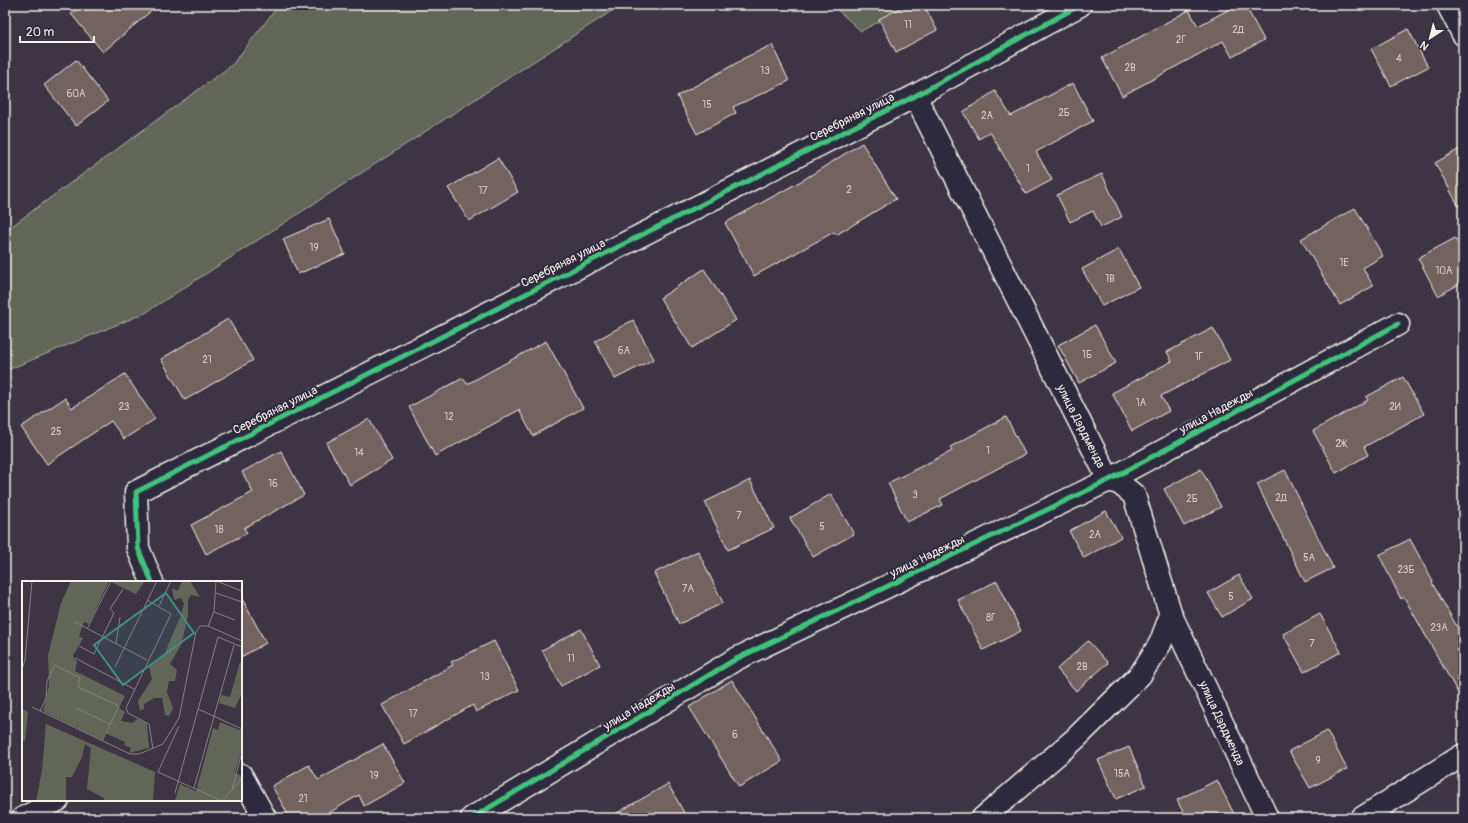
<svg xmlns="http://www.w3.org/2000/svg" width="1468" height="823" font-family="Pangolin,sans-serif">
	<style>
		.green { fill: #626658; stroke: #abaca0 }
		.building { fill: #736361; stroke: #f4f1e8 }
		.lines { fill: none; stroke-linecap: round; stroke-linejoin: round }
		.minor-casing { stroke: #f4f1e8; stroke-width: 25 }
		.minor { stroke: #2f2a3d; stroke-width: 22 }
		.cycleway-casing { stroke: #2f2a3d; stroke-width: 8 }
		.cycleway { stroke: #40c37c; stroke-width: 5 }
		.labels { text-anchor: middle; stroke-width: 4; stroke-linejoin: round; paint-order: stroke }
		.number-label { font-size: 10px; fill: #d4cec6 }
		.street-label { font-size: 12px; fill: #f4f1e8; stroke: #2f2a3d }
		.inset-road { fill: none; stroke: #868086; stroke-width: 1 }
		.view { fill: #3d8f86; fill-opacity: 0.15; stroke: #3d8f86; stroke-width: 2 }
		.inset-edge { fill: none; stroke: #f4f1e8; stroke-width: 2 }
	</style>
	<rect width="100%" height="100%" fill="#3d3544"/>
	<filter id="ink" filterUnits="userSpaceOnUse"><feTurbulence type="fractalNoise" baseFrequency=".025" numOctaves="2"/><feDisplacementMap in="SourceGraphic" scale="8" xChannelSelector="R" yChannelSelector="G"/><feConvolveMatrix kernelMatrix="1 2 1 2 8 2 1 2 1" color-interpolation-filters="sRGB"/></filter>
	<g filter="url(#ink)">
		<path class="green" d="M279,5H621L145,313L5,371V231L232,65Z
			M832,5H910L861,31Z"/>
		<path class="building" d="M82,5H158L103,52L71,14Z
			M906,5H924L937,30L896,52L879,19Z
			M1237,5H1245L1264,40L1232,57L1223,41L1122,96L1102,58L1189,10L1198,26Z
			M1408,29L1428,67L1391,86L1371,49Z
			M772,45L789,81L733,107L736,113L697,134L677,96L742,60V59Z
			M76,60L108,101L76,126L44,85Z
			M1073,83L1093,121L1036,152L1052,180L1026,194L990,132L979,139L963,112L995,91L1011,116Z
			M862,143L896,199L836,235L834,232L754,276L725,223L803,180Z
			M1463,147V214L1435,163Z
			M498,158L518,192L469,221L448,188Z
			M1102,174L1122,217L1101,227L1093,211L1070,222L1057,195Z
			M1355,208L1383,256L1363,268L1373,286L1340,305L1301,239Z
			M329,219L345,254L298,274L283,239Z
			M1455,238L1463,253V282L1438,296L1418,258Z
			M1119,249L1139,287L1102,306L1082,269Z
			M704,269L736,320L692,348L660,298Z
			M228,319L253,360L185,400L161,359Z
			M633,320L654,359L615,379L595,341Z
			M1095,325L1116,363L1079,383L1058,345Z
			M1213,328L1230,360L1161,396L1169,411L1132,431L1112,393L1172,361L1167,352Z
			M546,341L583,408L533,436L519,410L435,456L409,407L463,378L467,384Z
			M125,374L155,419L124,439L111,421L47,464L21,427L65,398L72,408Z
			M1403,377L1424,414L1364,447L1368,455L1336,473L1313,431L1368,400L1366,397Z
			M1006,417L1025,454L940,499L943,505L907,522L888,483L952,451L950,447Z
			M369,419L392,460L350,485L326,443Z
			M281,451L304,495L244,528L247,533L206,554L191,525L253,492L242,472Z
			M1201,469L1221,507L1184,526L1164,489Z
			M1285,470L1333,568L1305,582L1257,484Z
			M750,480L774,528L728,550L705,502Z
			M831,494L854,534L813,557L790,518Z
			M1106,511L1121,537L1084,558L1069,531Z
			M1410,539L1433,582L1432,583L1463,637V702L1404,597L1401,599L1379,555Z
			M698,551L723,603L679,624L654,573Z
			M1239,575L1253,599L1222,617L1208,593Z
			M997,581L1021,631L983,650L958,600Z
			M241,597L266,643L241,657Z
			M1320,614L1341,652L1304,672L1283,634Z
			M581,629L600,665L561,686L542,650Z
			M494,641L519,690L476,712L473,705L404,744L382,705L453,665L451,662Z
			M1088,641L1108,663L1076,691L1057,669Z
			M732,680L782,761L739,787L689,707Z
			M1327,731L1347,769L1310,788L1289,751Z
			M383,744L405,783L364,806L359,795L320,818H290L272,786L309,765L318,780Z
			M1129,747L1146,786L1116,799L1098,760Z
			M1217,780L1236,818H1186L1177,800Z
			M668,784L687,818H608Z"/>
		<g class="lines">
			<defs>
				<path id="minor" d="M1448,5L1463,34
					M915,96L1109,480L1119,483L1134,495L1171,615L1267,818
					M152,582L138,548L136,492L915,96L1080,5
					M241,775L265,818
					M23,818L58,800
					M472,818L736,659L1109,480L1398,324
					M983,818L1075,739L1140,675L1160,644L1171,615
					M1362,818L1463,755"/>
			</defs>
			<use href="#minor" class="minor-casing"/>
			<use href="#minor" class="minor"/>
			<defs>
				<path id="cycleway" d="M152,582L138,548L136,492L915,96L1080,5
					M472,818L736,659L1109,480L1398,324"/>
			</defs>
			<use href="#cycleway" class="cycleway-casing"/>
			<use href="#cycleway" class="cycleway"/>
		</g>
	</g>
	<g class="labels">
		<g class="number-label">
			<text x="908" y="28">11</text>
			<text x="1238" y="33">2Д</text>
			<text x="1181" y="43">2Г</text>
			<text x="1399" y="62">4</text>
			<text x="1130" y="71">2В</text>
			<text x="765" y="74">13</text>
			<text x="76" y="97">60А</text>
			<text x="707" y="108">15</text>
			<text x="1064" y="116">2Б</text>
			<text x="987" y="119">2А</text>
			<text x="1028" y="172">1</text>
			<text x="849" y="193">2</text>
			<text x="483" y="194">17</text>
			<text x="314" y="251">19</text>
			<text x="1344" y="266">1Е</text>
			<text x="1444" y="274">10А</text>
			<text x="1110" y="282">1В</text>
			<text x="624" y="354">6А</text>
			<text x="1087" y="358">1Б</text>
			<text x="1199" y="360">1Г</text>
			<text x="207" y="363">21</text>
			<text x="1141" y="406">1А</text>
			<text x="124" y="410">23</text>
			<text x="1395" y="410">2И</text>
			<text x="449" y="420">12</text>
			<text x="56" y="435">25</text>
			<text x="1341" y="447">2Ж</text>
			<text x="988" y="454">1</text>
			<text x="359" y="456">14</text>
			<text x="273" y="487">16</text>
			<text x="915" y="498">3</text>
			<text x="1281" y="501">2Д</text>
			<text x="1192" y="502">2Б</text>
			<text x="739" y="519">7</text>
			<text x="822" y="530">5</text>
			<text x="219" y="533">18</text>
			<text x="1095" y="538">2А</text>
			<text x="1309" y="561">5А</text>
			<text x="1406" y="573">23Б</text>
			<text x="688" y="592">7А</text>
			<text x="1231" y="600">5</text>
			<text x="991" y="621">8Г</text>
			<text x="1439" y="631">23А</text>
			<text x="1312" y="647">7</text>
			<text x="571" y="662">11</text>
			<text x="1082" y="670">2В</text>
			<text x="485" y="680">13</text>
			<text x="413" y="717">17</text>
			<text x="735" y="738">6</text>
			<text x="1318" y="764">9</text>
			<text x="1122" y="777">15А</text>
			<text x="374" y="779">19</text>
			<text x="303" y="802">21</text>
		</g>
		<g class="street-label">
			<text transform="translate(852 117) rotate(-27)" y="4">Серебряная улица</text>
			<text transform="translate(563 263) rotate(-27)" y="4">Серебряная улица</text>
			<text transform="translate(275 410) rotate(-27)" y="4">Серебряная улица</text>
			<text transform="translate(1216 411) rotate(-28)" y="4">улица Надежды</text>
			<text transform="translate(1081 426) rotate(63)" y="4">улица Дэрдменда</text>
			<text transform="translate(927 556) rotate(-26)" y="4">улица Надежды</text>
			<text transform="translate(639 706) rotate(-31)" y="4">улица Надежды</text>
			<text transform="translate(1222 723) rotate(65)" y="4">улица Дэрдменда</text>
		</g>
	</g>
	<g transform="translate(22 581)">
		<rect width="220" height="220" fill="#3d3544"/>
		<path d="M49,0H123L114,13L87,0L67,43L62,41L57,55L61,57L51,75L55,81L53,90L103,115L97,127L103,131L99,140L111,142L115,138L125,142L127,167L107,172L109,167L102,164L103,161L83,152L80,159L21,130L27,104L26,74L39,22ZM160,0H168L178,16L169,14L166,19V35L159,64L148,83L155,89L153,100H147L145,111L151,127L147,135L143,134L140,117H132L122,123V128L118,130L116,120L130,98L127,86L130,81H134L142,74L159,34L162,23L159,17L152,19L150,7L156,10ZM218,81L220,82V112L213,127L197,122L199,114L208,116ZM0,128L6,131L3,160L0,159ZM198,141L220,150V168L213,192L220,195V219L215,220H133H153L158,203L174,210L191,147L196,149ZM24,143L133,191L131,220H82V217L65,208L69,167L63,163L60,176L50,196H44V220H14L20,189Z" fill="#626658"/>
		<path class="inset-road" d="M194,0L220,10M194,12L220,21M125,19L149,33L104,127L106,132L127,143L131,168M137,25L149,0M192,31L213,39M53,41L125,79M186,45L220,60M65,48L89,0M94,63L98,36M57,65L72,73L92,32L88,28L101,8M53,77L112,108M93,86L135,0M0,88L3,79L10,0M10,126L108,173H117L141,163L157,137L174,51L178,45H186L192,31L194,0M54,127L88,143M176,128L220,148M18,130L24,117L25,100L33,84L58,97L56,106L97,125L80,160M157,145L136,191L200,220L220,197M172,207L212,64M210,209L220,171M153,212L196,56L220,66"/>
		<path class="view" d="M144,12L172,52L101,104L72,64Z"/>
		<rect width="220" height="220" class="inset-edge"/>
	</g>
	<rect width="1468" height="823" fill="none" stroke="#2f2a3d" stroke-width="20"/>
	<rect x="10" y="10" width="1448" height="803" fill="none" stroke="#f4f1e8" stroke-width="1.5" filter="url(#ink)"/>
	<g transform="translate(1430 38) rotate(216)" stroke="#2f2a3d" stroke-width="3" paint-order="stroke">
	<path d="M0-3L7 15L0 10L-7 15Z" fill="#f4f1e8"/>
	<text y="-6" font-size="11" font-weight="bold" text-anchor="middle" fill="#f4f1e8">N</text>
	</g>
	<path d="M20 36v6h74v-6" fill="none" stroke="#f4f1e8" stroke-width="2"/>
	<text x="26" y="36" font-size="12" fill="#f4f1e8" stroke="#2f2a3d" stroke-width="3" paint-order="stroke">20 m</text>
</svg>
